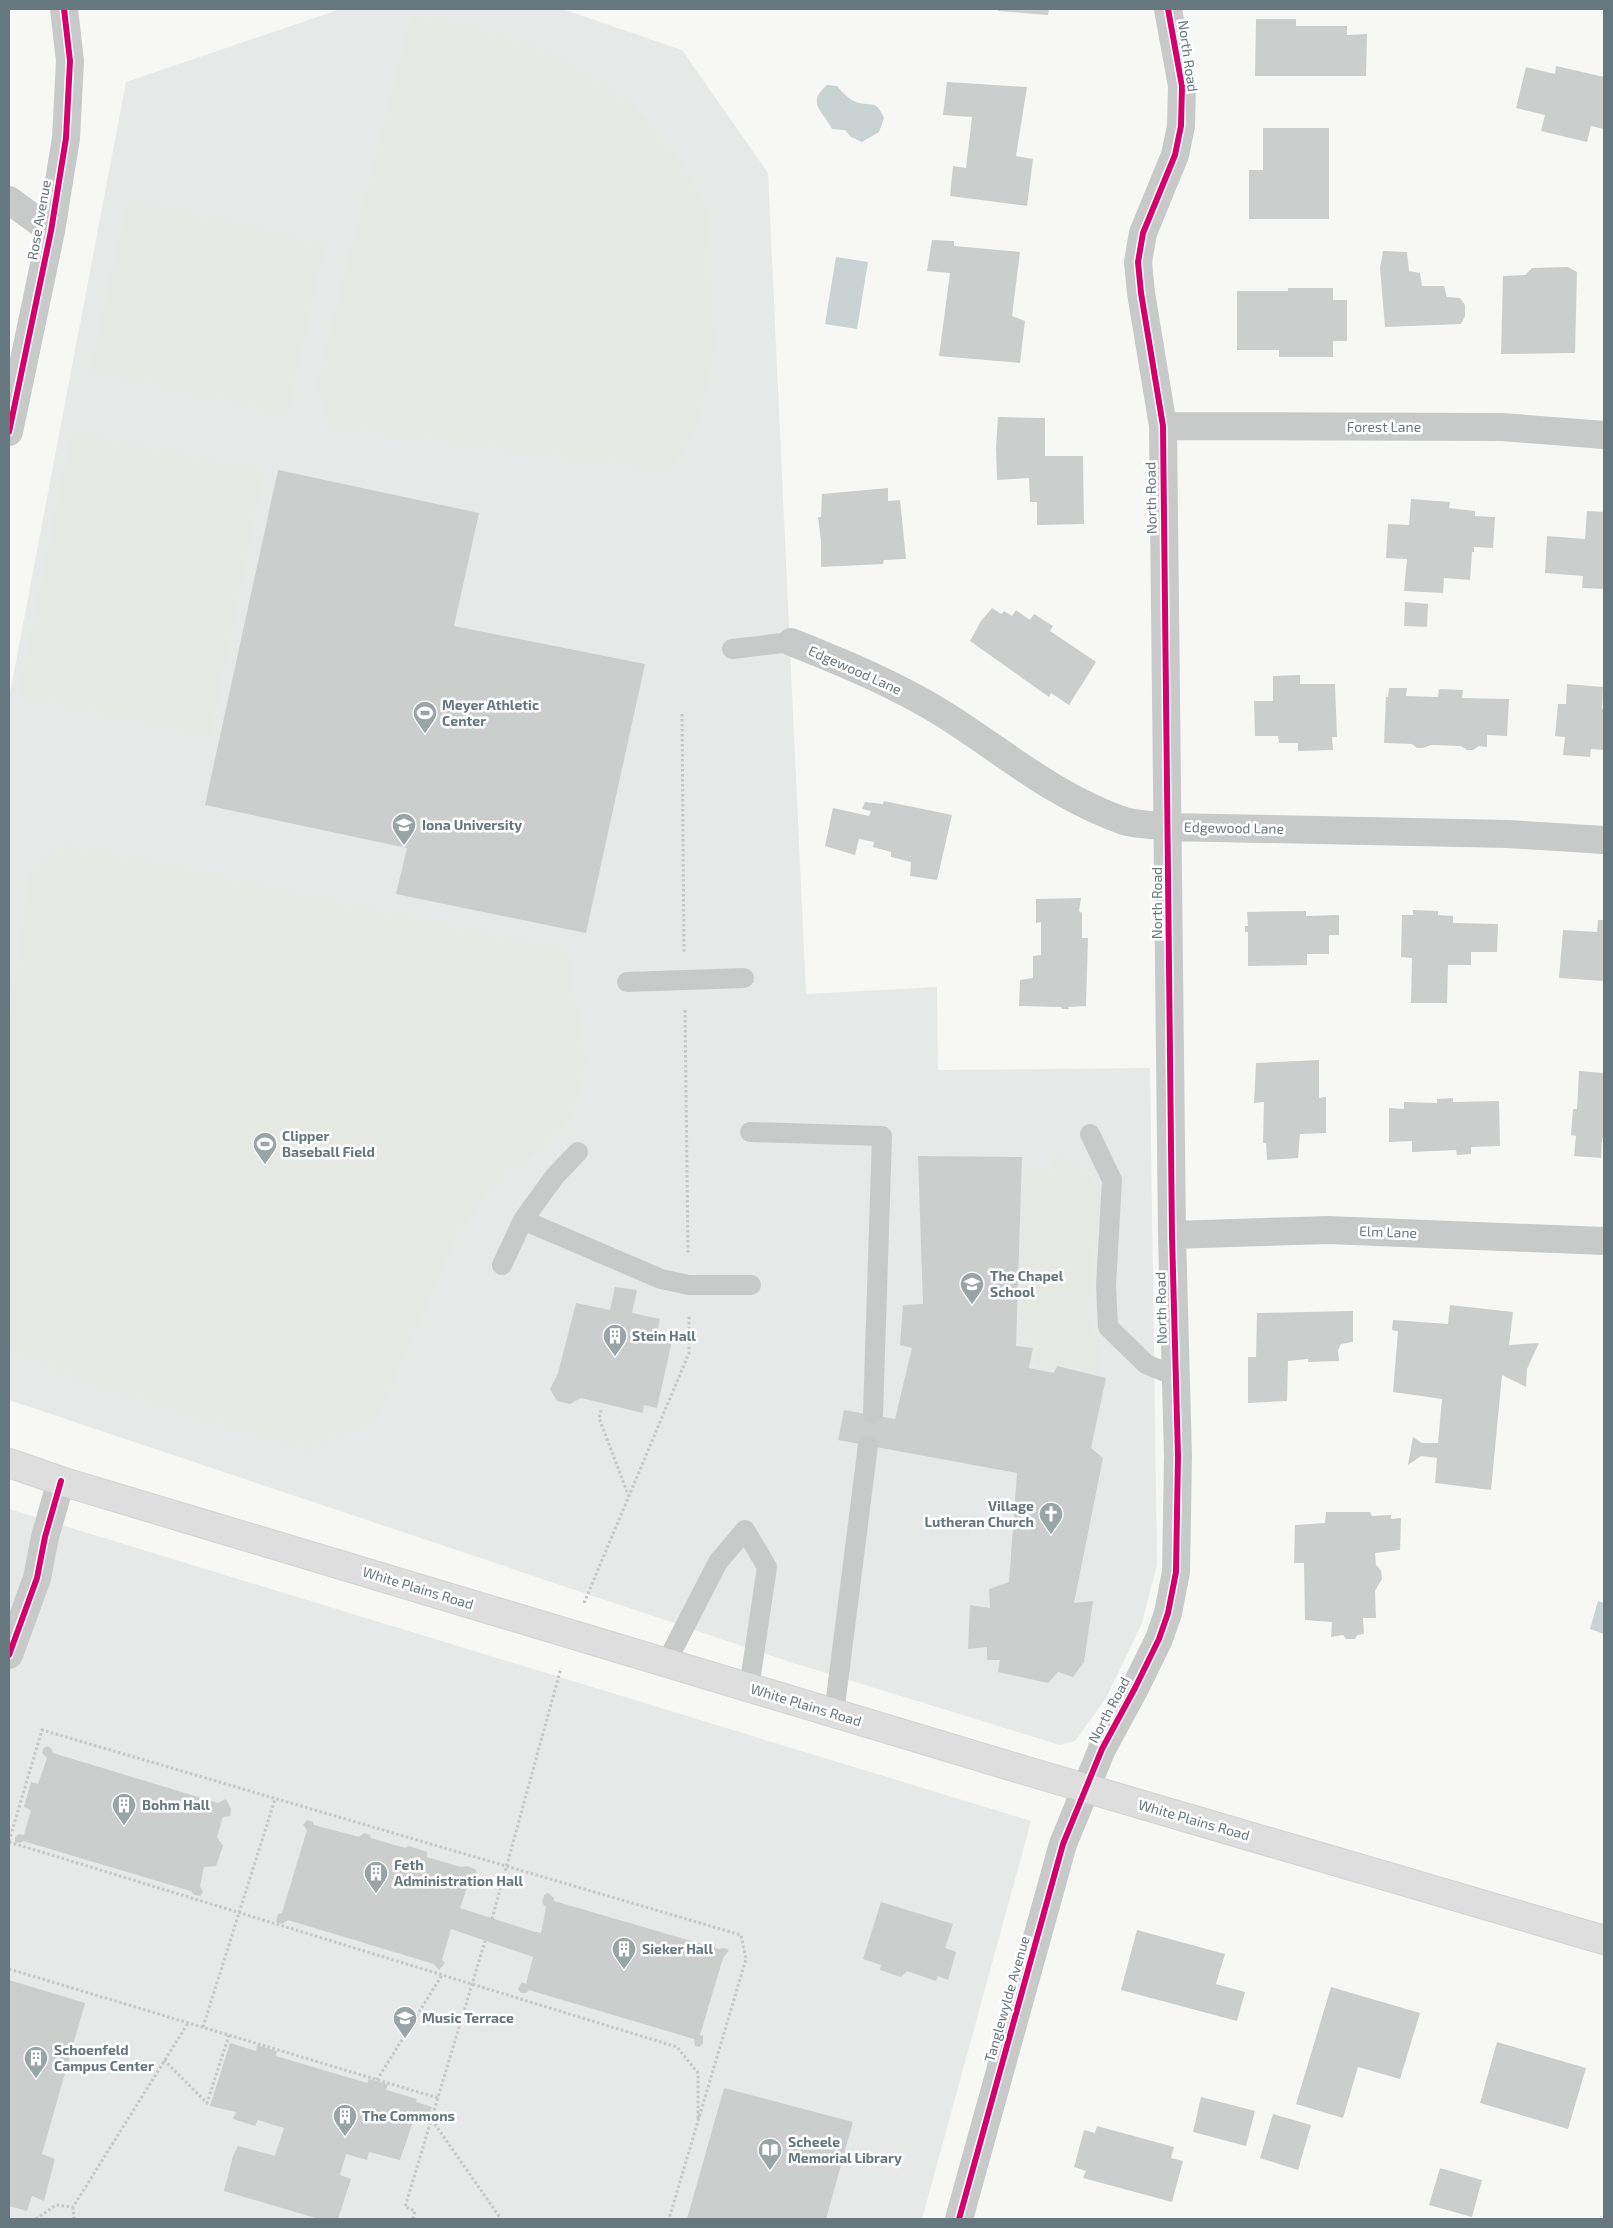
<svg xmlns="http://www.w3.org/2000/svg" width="1613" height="2228" font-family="'Exo 2',sans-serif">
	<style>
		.built { fill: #e7e8e8 }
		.green { fill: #e6e8e4 }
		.water { fill: #c9d3d3 }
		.building { fill: #cccece }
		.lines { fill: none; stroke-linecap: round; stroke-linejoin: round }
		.primary-casing { stroke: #d2d3d3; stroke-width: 30 }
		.path { stroke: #c6c7c8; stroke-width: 3; stroke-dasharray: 2.5 2.5; stroke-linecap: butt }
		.lane { stroke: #c8caca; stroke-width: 20 }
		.street { stroke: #c8caca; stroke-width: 28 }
		.primary { stroke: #dedede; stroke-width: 28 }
		.cycleway-casing { stroke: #fff; stroke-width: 9 }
		.cycleway { stroke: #d6006c; stroke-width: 6 }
		.labels { text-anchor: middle; stroke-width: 5; stroke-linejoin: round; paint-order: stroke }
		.street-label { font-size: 14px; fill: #66777d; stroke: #fff }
		.poi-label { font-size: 14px; font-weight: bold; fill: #66777d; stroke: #fff; text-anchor: start }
	</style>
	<rect width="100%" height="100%" fill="#f7f7f6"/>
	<path class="built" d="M341,9H562L682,50L768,173L806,994L937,987L938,1070L1150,1068L1157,1564L1142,1623L1106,1698L1075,1741L1060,1745L787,1661L9,1400V698L126,82Z
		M9,1509L1031,1821L922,2219H9Z"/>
	<path class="green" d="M412,14L474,28L541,49L595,81L634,107L676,154L709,213L714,351L698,425L671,470L331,426L316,386Z
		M128,200L325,245L287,414L90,370Z
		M72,432L264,472L210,735L18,696Z
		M65,845L568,952L586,1064L573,1114L552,1140L490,1190L456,1237L378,1417L310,1450L85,1382L9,1348V1026L30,870Z
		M1051,1158C1110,1160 1099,1212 1094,1252C1092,1273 1089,1293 1087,1314L1091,1328L1100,1344L1098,1373L1057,1363L1054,1369L1034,1365L1037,1344L1021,1341L1024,1172L1050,1171Z"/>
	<path class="water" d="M827,85L837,86C842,92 850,101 859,103C875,106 876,101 884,118L879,132L862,142L851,137L845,130L832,129C822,110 806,104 827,85Z
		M836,257L868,262L857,329L825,324Z
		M1598,1601L1604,1603V1634L1590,1629Z"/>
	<path class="building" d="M998,9H1049L1048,15L998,11Z
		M1256,19H1296V26H1347V35L1367,34L1366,76H1255Z
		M1556,66L1604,77V129L1591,126L1587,142L1541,131L1545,115L1516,108L1526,67L1555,74Z
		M947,82L1027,87L1016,156L1033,159L1027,206L950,196L953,166L966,168L972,117L943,115Z
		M1263,128H1329V219H1249V170H1263Z
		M932,240L954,241V246L1020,252L1012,316L1025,321L1020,363L939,356L950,273L927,271Z
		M1383,251L1407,252L1409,271L1420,273L1422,286H1444L1447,297L1460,298L1465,305V316L1461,324L1385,327L1380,268Z
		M1568,267L1577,272L1575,353L1501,354L1503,276L1525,275L1532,268Z
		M1288,288H1333V300H1347V341H1333V357H1279V350H1237V291H1288Z
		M998,417L1045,418V456H1083L1084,524L1037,525V502H1030L1029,478L997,480L996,448Z
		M278,470L479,513L454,626L645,664L586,933L396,894L407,848L205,805Z
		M888,488V501L900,500L906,559L884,560L883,564L821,567V541L818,517H821L822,494Z
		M1411,499L1450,502L1449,508L1475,511V516L1495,517L1493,548L1474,547V552H1472L1470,580L1444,578L1443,593L1404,591L1407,559L1386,558L1388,524L1409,525Z
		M1587,511L1604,512V589L1582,588L1583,576L1545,573L1547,536L1585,539Z
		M1405,602L1428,604L1427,627L1404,626Z
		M992,608L1001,614L1004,611L1012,616L1016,610L1030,620L1034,614L1053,626L1050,631L1096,662L1069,705L1051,693L1049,697L970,641L981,621Z
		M1300,675V684H1335L1337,737H1332L1333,750L1298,751V743H1279L1278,736H1255L1254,701H1273V676Z
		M1567,684L1603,687L1602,709H1604V750L1591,749L1590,757L1563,755L1565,737L1555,736L1558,704H1566Z
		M1389,688H1407L1406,696L1438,697L1439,689L1463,690L1462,698L1509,699L1507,736L1487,735V747L1479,746L1473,750H1467L1461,746L1431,745L1423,748H1417L1412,744L1384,743L1386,697H1388Z
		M884,801L952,815L937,880L910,876L911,862L891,857V852L873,847L874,842L859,839L855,855L825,846L833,808L869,816L871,811L862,809L865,802L883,804Z
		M1081,898L1079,911L1082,913V938H1088L1086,1006L1068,1007L1069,1009H1062L1061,1007L1019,1006L1020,980L1033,978V956L1041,955V922L1036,923V899Z
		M1413,910L1438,911V915L1453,916V923L1498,924L1497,952H1471V965H1448L1447,1003H1411L1412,958L1401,957L1402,915H1413Z
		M1306,911V916L1339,915V935H1329V954H1307V965L1248,966V932H1245V926H1248L1247,912Z
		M1598,920H1604V981L1559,978L1563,930L1597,932Z
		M1319,1060V1098L1326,1097V1133L1300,1134L1298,1158L1267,1160L1266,1143H1263L1264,1102L1254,1103L1256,1063Z
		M1579,1071L1604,1073V1138H1602L1601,1158L1574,1156L1576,1136L1571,1135L1573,1109H1577Z
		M1453,1098V1102L1499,1101L1500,1146L1471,1147V1154L1457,1155L1456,1150L1412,1152V1141L1389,1142V1108L1404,1109V1102L1437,1103V1099Z
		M918,1156L1022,1157L1016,1346L1033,1348L1029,1368L1054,1373L1057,1366L1106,1378L1091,1448L1103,1458L1074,1603L1093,1601L1084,1662L1073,1677L1058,1672L1048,1683L998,1672L1000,1660H987V1647L968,1649L970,1605L990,1608L989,1589L1009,1582L1017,1473L838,1440L844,1410L895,1419L912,1348L900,1345L903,1305L923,1304Z
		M615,1287L637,1290L632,1313L660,1319L656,1337L672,1341L657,1408L644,1405L643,1413L581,1398L570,1404L557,1401L550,1389L558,1373L576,1303L610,1310Z
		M1450,1305L1513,1312L1509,1345L1539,1343L1527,1369L1526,1387L1502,1375L1491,1490L1435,1483L1437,1458L1421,1456L1408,1465L1413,1437L1422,1443H1438L1442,1399L1393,1392L1398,1331L1392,1330L1393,1320L1448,1324Z
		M1353,1311V1342L1341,1344L1338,1350L1339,1361L1308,1362V1359L1288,1361L1287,1401L1248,1403V1357H1256L1257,1313Z
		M1326,1512H1370L1372,1516L1391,1515V1519L1401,1518L1400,1550L1375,1553L1376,1565L1381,1570L1382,1579L1375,1591L1376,1618H1363L1364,1634L1357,1635L1355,1639H1346L1343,1635L1331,1637L1332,1622L1305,1620L1304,1563H1294L1295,1525L1325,1523Z
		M47,1746L51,1748L53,1753L218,1803L226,1799L231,1809L230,1816L223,1817L217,1837L223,1846L216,1866L204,1867L200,1886L203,1892L200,1896L194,1895L191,1891L23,1841L20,1843L15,1842V1837L19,1834L24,1835L31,1810L24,1807L31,1782L38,1784L47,1758L42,1753L43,1749Z
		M307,1820L313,1822L314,1825L359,1837L364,1833L370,1835L371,1838L405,1848L409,1846L427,1852V1857L461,1867L467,1866L475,1869L477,1873L475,1878L470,1879L460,1908L532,1931L541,1933L546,1907L542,1903L544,1895L548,1893L554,1898V1901L719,1949L724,1948L729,1950L723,1958L700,2035L703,2036V2043L700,2047L695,2046L694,2039L529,1990L526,1993H521L518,1989L522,1982L526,1984L533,1957L451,1929L442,1960L445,1963L439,1970L434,1964L288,1920L282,1924L276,1922L278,1914L282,1913L307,1830L303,1825Z
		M881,1902L953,1924L945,1948L956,1952L948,1980L938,1976L936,1981L907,1971L901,1977L880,1970L881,1965L863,1959Z
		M1137,1930L1225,1954L1216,1984L1245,1992L1237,2021L1121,1990Z
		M9,1980L85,2003L42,2154L55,2159L44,2201L32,2196L27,2211L9,2206Z
		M1331,1987L1420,2013L1400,2079L1358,2067L1343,2118L1296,2104Z
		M1497,2042L1586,2068L1568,2129L1480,2103Z
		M230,2043L256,2051L257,2045L277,2051L276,2056L367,2083L369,2079L388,2084L386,2090L417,2099L416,2102L432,2107L427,2120L415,2116L400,2160L369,2152L367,2160L346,2154L340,2175L351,2179L338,2219H319L224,2191L233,2156L238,2146L275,2156L284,2128L258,2120L255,2126L233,2119L236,2112L210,2106Z
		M724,2088L853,2122L826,2219H687Z
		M1201,2097L1255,2111L1246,2146L1193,2132Z
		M1273,2114L1311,2125L1298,2170L1260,2158Z
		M1097,2126L1174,2147L1171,2158L1183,2161L1172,2202L1083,2178L1086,2171L1074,2167L1084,2130L1095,2133Z
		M1440,2168L1482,2180L1472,2217L1429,2205Z"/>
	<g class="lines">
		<defs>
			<path id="primary" d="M9,1463L61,1481L1027,1771L1604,1940"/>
		</defs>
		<use href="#primary" class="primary-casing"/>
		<path class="path" d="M682,714L684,952
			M685,1010L688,1254
			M601,1410L599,1418L629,1497
			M584,1603L689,1353V1315
			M9,1841L42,1730L741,1935L746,1959L669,2219
			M9,1842L677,2047L698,2073V2119
			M492,1919L561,1668
			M9,1969L438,2098
			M203,2027L275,1799
			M164,2060L207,2103L229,2035
			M377,2080L442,1975
			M432,2120L501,2219
			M73,2207L74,2219
			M36,2219L56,2205L73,2207L188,2023
			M413,2219L415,2211L405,2207L485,1941"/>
		<path class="lane" d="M732,649L791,642
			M627,982L744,978
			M750,1132L882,1136L873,1414
			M1090,1134L1112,1180L1106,1285L1108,1327L1146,1364L1175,1376
			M523,1220L661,1279L689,1285H751
			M502,1265L523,1220L555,1176L578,1152
			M666,1663L718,1562L745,1530L767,1567L749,1688
			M834,1714L868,1445"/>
		<path class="street" d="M9,200L51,231
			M1163,426L1502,427L1604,435
			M9,432L51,231L66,138L70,61L64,9
			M791,642C844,663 897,685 945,715C1005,753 1055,797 1124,821C1138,825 1155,825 1169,827L1508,834L1604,840
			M1172,1235L1328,1230L1604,1241
			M9,1655L37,1578L45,1537L61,1481
			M959,2219L1063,1844L1102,1749L1135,1688L1159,1639L1168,1613L1176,1572L1178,1456L1172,1235L1163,426L1141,293L1138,262L1143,233L1175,155L1181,126L1182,86L1168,9"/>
		<use href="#primary" class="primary"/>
		<defs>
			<path id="cycleway" d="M9,432L51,231L66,138L70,61L64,9
				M9,1655L37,1578L45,1537L61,1481
				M959,2219L1063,1844L1102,1749L1135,1688L1159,1639L1168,1613L1176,1572L1178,1456L1172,1235L1163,426L1141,293L1138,262L1143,233L1175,155L1181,126L1182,86L1168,9"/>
		</defs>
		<use href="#cycleway" class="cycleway-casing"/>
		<use href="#cycleway" class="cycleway"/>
	</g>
	<defs>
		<symbol id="stadium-pin" viewBox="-11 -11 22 30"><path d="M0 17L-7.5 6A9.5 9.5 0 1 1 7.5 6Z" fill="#99a4a7" stroke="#fff"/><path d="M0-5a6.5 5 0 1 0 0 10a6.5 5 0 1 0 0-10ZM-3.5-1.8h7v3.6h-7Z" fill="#fff"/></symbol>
		<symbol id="university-pin" viewBox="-11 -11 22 30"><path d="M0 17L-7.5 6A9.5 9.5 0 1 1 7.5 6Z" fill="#99a4a7" stroke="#fff"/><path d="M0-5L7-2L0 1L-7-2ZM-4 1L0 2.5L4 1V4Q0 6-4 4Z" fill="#fff"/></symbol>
		<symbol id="school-pin" viewBox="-11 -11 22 30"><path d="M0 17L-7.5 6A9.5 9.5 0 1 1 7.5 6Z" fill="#99a4a7" stroke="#fff"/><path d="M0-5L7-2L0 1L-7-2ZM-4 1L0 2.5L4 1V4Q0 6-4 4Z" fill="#fff"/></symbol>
		<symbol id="building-pin" viewBox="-11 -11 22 30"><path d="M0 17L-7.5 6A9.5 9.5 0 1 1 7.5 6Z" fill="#99a4a7" stroke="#fff"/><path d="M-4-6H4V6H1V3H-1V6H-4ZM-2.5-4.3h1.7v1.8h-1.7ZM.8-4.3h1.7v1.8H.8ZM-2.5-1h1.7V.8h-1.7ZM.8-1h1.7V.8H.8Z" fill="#fff"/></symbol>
		<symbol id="church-pin" viewBox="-11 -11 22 30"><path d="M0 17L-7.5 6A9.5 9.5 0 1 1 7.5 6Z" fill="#99a4a7" stroke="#fff"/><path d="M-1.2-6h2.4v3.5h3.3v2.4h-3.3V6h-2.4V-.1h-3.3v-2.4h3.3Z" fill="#fff"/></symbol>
		<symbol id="library-pin" viewBox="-11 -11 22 30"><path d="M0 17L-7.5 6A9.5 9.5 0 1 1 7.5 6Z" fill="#99a4a7" stroke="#fff"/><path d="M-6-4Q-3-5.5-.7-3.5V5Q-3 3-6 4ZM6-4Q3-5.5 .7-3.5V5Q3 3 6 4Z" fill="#fff"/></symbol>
	</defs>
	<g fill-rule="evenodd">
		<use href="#stadium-pin" x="411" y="699" width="28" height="38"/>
		<use href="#university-pin" x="390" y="811" width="28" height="38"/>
		<use href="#stadium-pin" x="251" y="1130" width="28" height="38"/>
		<use href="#school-pin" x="958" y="1270" width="28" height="38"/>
		<use href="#building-pin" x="601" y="1322" width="28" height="38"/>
		<use href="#church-pin" x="1037" y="1500" width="28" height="38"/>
		<use href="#building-pin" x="110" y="1791" width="28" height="38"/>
		<use href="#building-pin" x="362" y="1859" width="28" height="38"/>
		<use href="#building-pin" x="610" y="1935" width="28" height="38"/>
		<use href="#university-pin" x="391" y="2004" width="28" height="38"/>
		<use href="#building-pin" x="22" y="2044" width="28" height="38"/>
		<use href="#building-pin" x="331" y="2102" width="28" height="38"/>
		<use href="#library-pin" x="756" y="2136" width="28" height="38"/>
	</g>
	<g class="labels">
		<g class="street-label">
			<text transform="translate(1188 56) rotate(82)" y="5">North Road</text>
			<text transform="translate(39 220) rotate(-80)" y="5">Rose Avenue</text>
			<text x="1384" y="432">Forest Lane</text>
			<text transform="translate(1151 498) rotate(-91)" y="5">North Road</text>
			<text transform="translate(855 670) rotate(24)" y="5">Edgewood Lane</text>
			<text transform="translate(1234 828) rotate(1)" y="5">Edgewood Lane</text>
			<text transform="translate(1157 903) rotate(-90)" y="5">North Road</text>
			<text transform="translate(1388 1232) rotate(2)" y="5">Elm Lane</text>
			<text transform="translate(1161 1308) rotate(-91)" y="5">North Road</text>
			<text transform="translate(418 1588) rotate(17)" y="5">White Plains Road</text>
			<text transform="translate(806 1705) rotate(17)" y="5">White Plains Road</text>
			<text transform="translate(1109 1710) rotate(-62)" y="5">North Road</text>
			<text transform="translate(1194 1820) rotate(16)" y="5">White Plains Road</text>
			<text transform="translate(1007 1999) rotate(-74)" y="5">Tanglewylde Avenue</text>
		</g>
		<g class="poi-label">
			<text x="442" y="710">Meyer Athletic<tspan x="442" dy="16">Center</tspan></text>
			<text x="422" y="830">Iona University</text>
			<text x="282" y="1141">Clipper<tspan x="282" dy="16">Baseball Field</tspan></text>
			<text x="990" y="1281">The Chapel<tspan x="990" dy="16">School</tspan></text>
			<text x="632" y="1341">Stein Hall</text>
			<text x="1034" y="1511" text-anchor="end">Village<tspan x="1034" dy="16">Lutheran Church</tspan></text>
			<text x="142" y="1810">Bohm Hall</text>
			<text x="394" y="1870">Feth<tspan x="394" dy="16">Administration Hall</tspan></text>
			<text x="642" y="1954">Sieker Hall</text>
			<text x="422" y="2023">Music Terrace</text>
			<text x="54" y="2055">Schoenfeld<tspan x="54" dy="16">Campus Center</tspan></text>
			<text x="362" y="2121">The Commons</text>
			<text x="788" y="2147">Scheele<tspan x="788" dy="16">Memorial Library</tspan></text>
		</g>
	</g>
	<rect width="1613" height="2228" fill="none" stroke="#66777d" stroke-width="20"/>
</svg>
